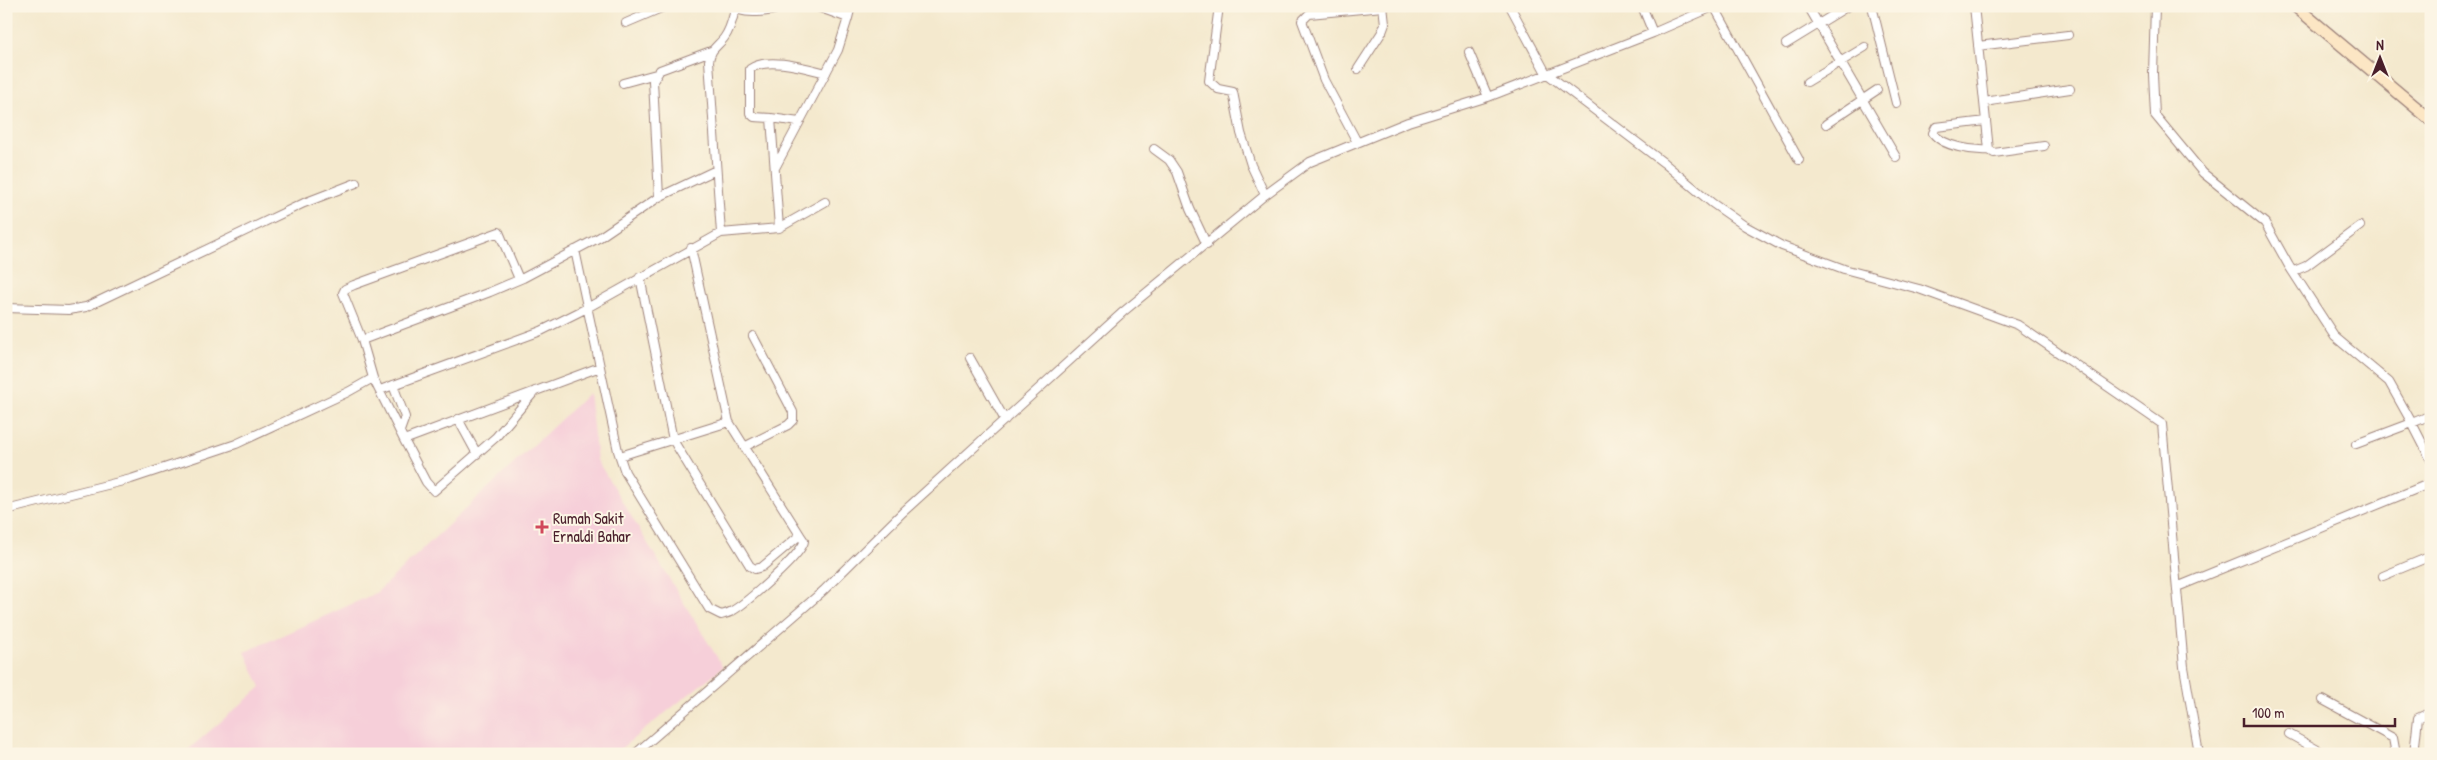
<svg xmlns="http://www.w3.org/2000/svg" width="2437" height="760" font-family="'Patrick Hand',sans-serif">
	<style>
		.built { fill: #f6cfd9 }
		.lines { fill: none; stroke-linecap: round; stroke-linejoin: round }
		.street-casing { stroke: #9f847c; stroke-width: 10 }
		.secondary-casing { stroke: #9f847c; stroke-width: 14 }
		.street { stroke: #fff; stroke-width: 8 }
		.secondary { stroke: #fce6c4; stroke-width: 11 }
		.poi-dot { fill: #d1495b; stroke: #fcf5e5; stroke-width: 2 }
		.labels { text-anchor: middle; stroke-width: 4; stroke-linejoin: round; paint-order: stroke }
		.poi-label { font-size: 16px; fill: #4a1f2b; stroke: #fcf5e5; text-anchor: start }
	</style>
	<rect width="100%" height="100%" fill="#fcf5e5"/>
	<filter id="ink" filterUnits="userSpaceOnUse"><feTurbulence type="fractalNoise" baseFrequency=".02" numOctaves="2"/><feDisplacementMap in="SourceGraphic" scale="10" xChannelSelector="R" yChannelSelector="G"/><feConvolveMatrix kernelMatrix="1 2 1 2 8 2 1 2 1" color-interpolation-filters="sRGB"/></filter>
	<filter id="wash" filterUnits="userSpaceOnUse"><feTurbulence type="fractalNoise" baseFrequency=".0096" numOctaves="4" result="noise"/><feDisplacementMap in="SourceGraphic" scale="20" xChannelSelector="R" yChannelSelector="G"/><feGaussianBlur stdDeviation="1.12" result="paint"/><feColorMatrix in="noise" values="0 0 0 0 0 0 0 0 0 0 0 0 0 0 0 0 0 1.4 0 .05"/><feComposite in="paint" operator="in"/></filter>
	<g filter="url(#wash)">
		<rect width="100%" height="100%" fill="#f4e9ce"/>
		<path class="built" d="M589,393L597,460L723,667L614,754H183L261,687L245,652L376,593Z"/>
	</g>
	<g filter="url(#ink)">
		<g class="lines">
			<defs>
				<path id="street" d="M732,6C742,16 773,12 784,6
					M1219,6L1209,81L1218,89L1233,92L1241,133L1251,165L1265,195
					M1510,6L1546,73L1664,163L1712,203L1745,226L1782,246L1844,269L1919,289L2018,325L2162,424L2184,667L2199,754
					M1642,6L1653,33
					M1714,6L1799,160
					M1808,6L1896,157
					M1872,6L1896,103
					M1974,6L1989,150L1994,153L2044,146
					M2155,6L2153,74L2155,115L2203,173L2265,223L2289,266L2335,337L2389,382L2412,423L2356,444
					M848,18L851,6
					M626,23L666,6
					M1786,44L1848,6
					M1978,46L2068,35
					M1469,52L1488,97
					M1358,69L1382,32L1385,24L1383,6
					M1807,82L1865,47
					M623,83L656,74
					M1984,102L2070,89
					M771,118L799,122
					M1986,121L1936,127L1933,133C1943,147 1974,151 1989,150
					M1826,124L1877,90
					M1357,142L1324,80L1302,21L1309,14L1383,7
					M1154,149L1169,160L1177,172L1190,209L1207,245
					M775,168L838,50L848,18L815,6
					M659,197L653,81L660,70L711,51
					M779,228L825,202
					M721,233L779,228L771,118L754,117L750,113V69C767,56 806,68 826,73
					M575,250L618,451L625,472L709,609L721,615C725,614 729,613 732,611C745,604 804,553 804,541L800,535
					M2294,271L2306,266L2360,226
					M640,277L673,440L750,566L755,569L762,567L800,535L729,422L691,248
					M6,308L69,310L86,307L304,203L356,183
					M362,340L343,293L345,289L354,285L499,232L519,279
					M970,358L1005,420
					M373,378L404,440L600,367
					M393,385L405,417L400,431
					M380,390L541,331L587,308L721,233L709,61C711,48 717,47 724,38C731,29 733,17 736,6
					M2431,415L2412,423L2431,460
					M458,419L477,454
					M404,440L426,482L434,491L496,437L535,391
					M744,447L788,425L793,420V412L753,336
					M620,456L729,422
					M6,510L131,479L236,444L348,392L373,378L362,340L490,292L523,278L600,237L659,197L716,170
					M2383,576L2431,556
					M2177,587L2431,483
					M2323,700L2393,738L2395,749L2391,754
					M2289,734L2325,754
					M635,754L823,591L903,512L1123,312L1265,195L1310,162L1408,122L1488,97L1653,33L1715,6
					M2414,754L2418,718L2431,712"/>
				<path id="secondary" d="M2295,6L2431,120"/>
			</defs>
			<use href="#street" class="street-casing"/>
			<use href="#secondary" class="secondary-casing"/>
			<use href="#street" class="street"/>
			<use href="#secondary" class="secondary"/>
		</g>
	</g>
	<path class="poi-dot" d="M539.5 519.5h5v5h5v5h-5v5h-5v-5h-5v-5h5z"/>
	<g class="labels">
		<g class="poi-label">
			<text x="553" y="524">Rumah Sakit<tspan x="553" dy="18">Ernaldi Bahar</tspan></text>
		</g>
	</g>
	<rect width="2437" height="760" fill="none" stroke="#fcf5e5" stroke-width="25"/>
	<g transform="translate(2380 58)" stroke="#fcf5e5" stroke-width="4" paint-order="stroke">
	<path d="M0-4L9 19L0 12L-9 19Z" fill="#4a1f2b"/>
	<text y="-8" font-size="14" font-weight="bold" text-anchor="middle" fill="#4a1f2b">N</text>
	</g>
	<path d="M2244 718v8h151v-8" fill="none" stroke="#4a1f2b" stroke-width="2.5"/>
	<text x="2252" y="718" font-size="15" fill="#4a1f2b" stroke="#fcf5e5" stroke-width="4" paint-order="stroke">100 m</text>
</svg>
